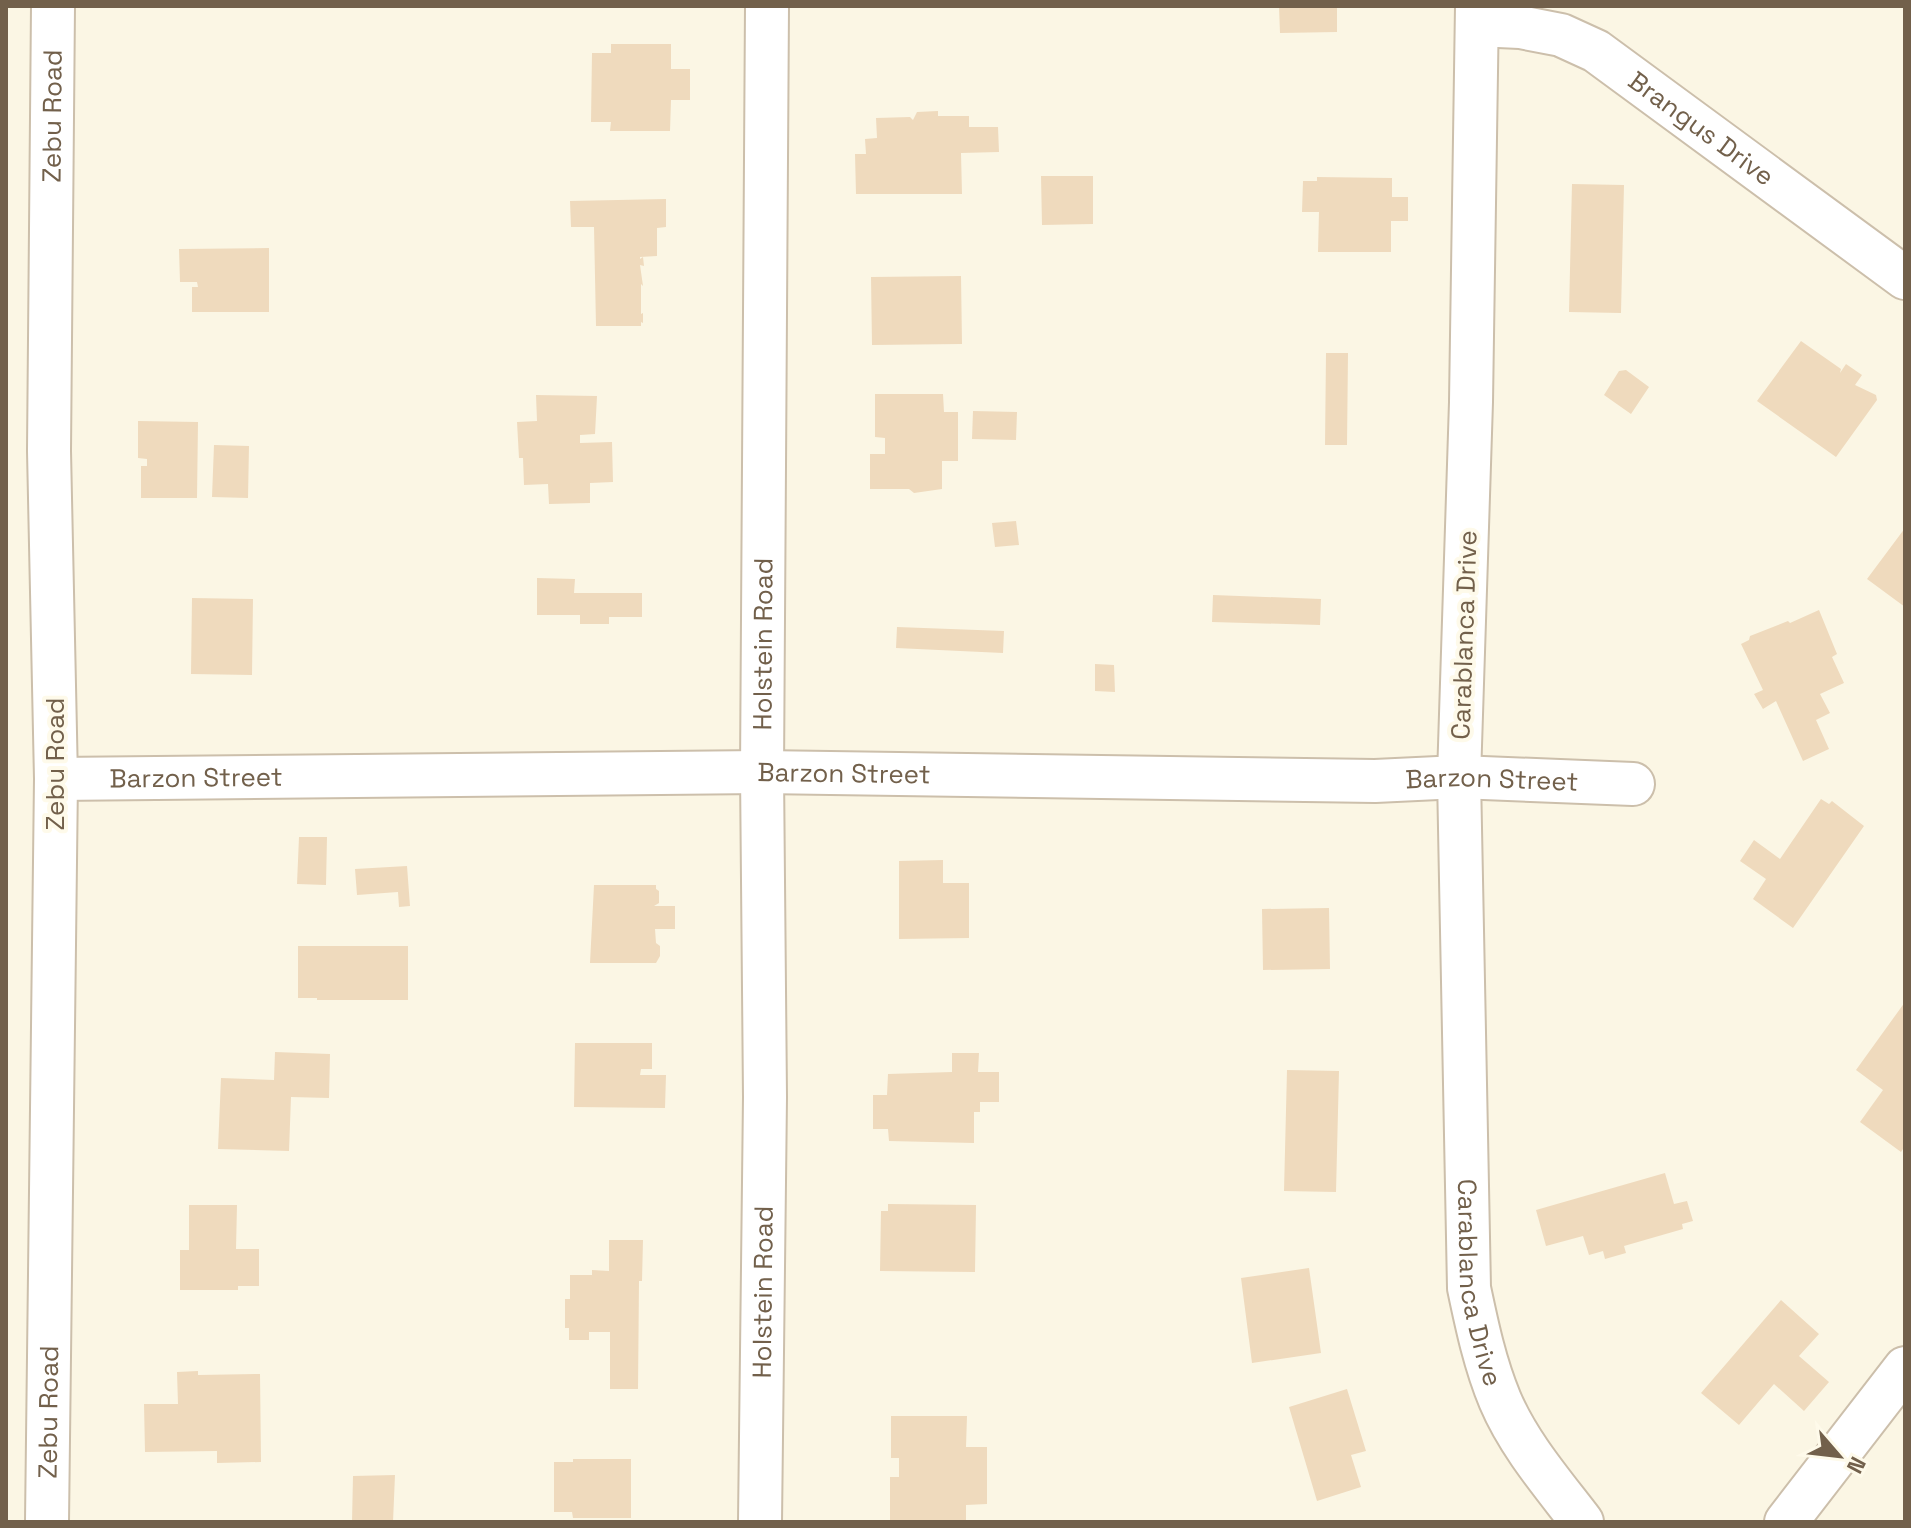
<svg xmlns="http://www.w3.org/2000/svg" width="1911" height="1528" font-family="'Space Grotesk',sans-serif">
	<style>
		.building { fill: #efdabd }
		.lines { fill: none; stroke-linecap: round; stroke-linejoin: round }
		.minor-casing { stroke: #ccbfab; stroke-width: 46 }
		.minor { stroke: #fff; stroke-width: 42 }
		.labels { text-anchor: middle; stroke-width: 8; stroke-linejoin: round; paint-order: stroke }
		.street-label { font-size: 26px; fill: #72604b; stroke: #fefaea }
	</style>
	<rect width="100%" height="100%" fill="#fbf6e4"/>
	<path class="building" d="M1279,6H1337V32L1280,33Z
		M611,44H671V69H690V100H671L670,131H610L611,122H591L592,53H611Z
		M938,111V116H969V127H998L999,152L961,153L962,194H856L855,154H866L865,139L877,138L876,118L910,117L913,120L917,112Z
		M1041,176H1093V224L1042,225Z
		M1317,177L1392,178V197H1408V221H1391V252H1318L1319,212H1302L1303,181H1317Z
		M1572,184L1624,185L1621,313L1569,312Z
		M666,199V227L657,228V256L640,257V259L643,257L644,266L640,265L643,286L641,284V314L643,313V323L641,322V326H596L594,227H571L570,201Z
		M269,248V312H192V287H198L197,282H180L179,249Z
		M961,276L962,344L872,345L871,277Z
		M1801,341L1841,369L1840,373L1846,364L1862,375L1855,385L1876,395L1877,400L1836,457L1757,401Z
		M1326,353H1348L1347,445H1325Z
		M1626,370L1649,387L1631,414L1604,395L1619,371Z
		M875,394H943L944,412H958V461H942V489L914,493L909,489H870V454H885V438L875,437Z
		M536,395L597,396L595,434L580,435V443L612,442L613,482L590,483V503L549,504L548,484L524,485L523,458H519L517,422L537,421Z
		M973,411L1017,412L1016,440L972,439Z
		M138,421L198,422L197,498H141V466H147V459L138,458Z
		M214,445L249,446L248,498L212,497Z
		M1016,521L1019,545L995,547L992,523Z
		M1905,528V607L1867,579Z
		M537,578L575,579L574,593H642V617H609V624H580V615H537Z
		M1213,595L1321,599L1320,625L1212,622Z
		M192,598L253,599L252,675L191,674Z
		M1819,610L1837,654L1832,657L1844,683L1820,694L1830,713L1816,720L1829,749L1803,761L1776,701L1763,709L1754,694L1763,690L1741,644L1749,640L1750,636L1788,621L1790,623Z
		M897,627L1004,631L1003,653L896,648Z
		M1095,664L1114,665L1115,692L1095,691Z
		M1821,799L1829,804L1832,801L1864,826L1793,928L1753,899L1766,879L1740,861L1754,840L1780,859Z
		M299,837H327L326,885L297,884Z
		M943,860V883H969V938L899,939V861Z
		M407,866L410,906L399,907L398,892L357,895L355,869Z
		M594,885H656V889L659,891V903L654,906H675V929H655L656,943L660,946V956L656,963H590Z
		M1329,908L1330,969L1263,970L1262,909Z
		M298,946H408V1000H317V998H298Z
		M1905,1002V1146L1901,1152L1860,1122L1883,1090L1856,1070Z
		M575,1043H652V1069H641L640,1075H666L665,1108L574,1107Z
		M275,1052L330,1054L329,1098L291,1097L289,1151L218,1149L221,1078L274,1080Z
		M952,1053H979L978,1072H999V1102H980V1112H974V1143L889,1141L888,1129H873V1095H887L888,1074L952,1072Z
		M1287,1070L1339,1071L1336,1192L1284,1191Z
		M1665,1173L1674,1204L1687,1201L1693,1221L1682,1224L1683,1229L1624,1246L1626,1253L1605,1259L1603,1251L1589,1255L1583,1236L1546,1246L1536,1210Z
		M888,1204L976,1205L975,1272L880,1271L881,1211H888Z
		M189,1205H237L236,1249H259V1286H238V1290H180V1250H189Z
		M609,1240H643L642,1281H639L638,1389H610V1332H589V1340H569V1328H565V1299H570V1275H592V1270L609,1271Z
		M1309,1268L1321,1353L1252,1363L1241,1278Z
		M1781,1300L1819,1334L1799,1356L1829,1382L1804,1411L1774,1384L1739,1425L1701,1393Z
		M198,1371V1375L260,1374L261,1462L217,1463V1451L145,1452L144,1404H178L177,1372Z
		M1347,1389L1366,1451L1351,1455L1361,1487L1317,1501L1289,1407Z
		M891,1416H967L966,1447H987V1504L966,1505V1522H890V1477H899V1458H891Z
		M573,1459H631V1518H573L572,1512H554V1462H573Z
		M395,1475L393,1522H352L353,1476Z"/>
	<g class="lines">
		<defs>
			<g id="minor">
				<path id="s1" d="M1477,6L1471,402L1459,777L1469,1288C1477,1326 1485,1364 1500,1400C1519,1445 1553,1484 1582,1522"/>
				<path id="s2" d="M1477,25L1520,27L1561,35L1596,51L1905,278"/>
				<path id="s3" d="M56,779L762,772L1375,781L1459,777L1633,784"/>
				<path id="s4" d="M47,1522L56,779L49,451L53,6"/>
				<path id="s5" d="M760,1522L765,1097L762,772L767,6"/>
				<path d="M1786,1522L1905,1368"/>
			</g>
		</defs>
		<use href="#minor" class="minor-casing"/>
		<use href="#minor" class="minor"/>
	</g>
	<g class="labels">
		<g class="street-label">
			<text dy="9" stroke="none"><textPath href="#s4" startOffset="1406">Zebu Road</textPath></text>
			<text dy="9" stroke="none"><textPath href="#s2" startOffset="254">Brangus Drive</textPath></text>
			<text transform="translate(1464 635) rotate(-88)" y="9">Carablanca Drive</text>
			<text dy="9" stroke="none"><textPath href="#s5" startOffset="878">Holstein Road</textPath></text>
			<text transform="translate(55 764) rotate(-90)" y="9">Zebu Road</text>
			<text dy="9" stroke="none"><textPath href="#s3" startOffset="788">Barzon Street</textPath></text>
			<text dy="9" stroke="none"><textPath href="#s3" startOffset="140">Barzon Street</textPath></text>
			<text dy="9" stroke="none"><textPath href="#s3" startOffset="1436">Barzon Street</textPath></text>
			<text dy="9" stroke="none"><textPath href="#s1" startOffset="1278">Carablanca Drive</textPath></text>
			<text dy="9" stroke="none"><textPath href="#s5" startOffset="230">Holstein Road</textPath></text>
			<text dy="9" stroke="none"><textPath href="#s4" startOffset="110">Zebu Road</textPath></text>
		</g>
	</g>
	<rect width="1911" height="1528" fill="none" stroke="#72604b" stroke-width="16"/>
	<g transform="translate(1839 1456) rotate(118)" stroke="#fefaea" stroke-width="6" paint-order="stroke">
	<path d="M0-6L14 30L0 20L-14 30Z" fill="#72604b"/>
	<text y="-12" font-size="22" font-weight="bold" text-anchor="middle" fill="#72604b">N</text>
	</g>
</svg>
